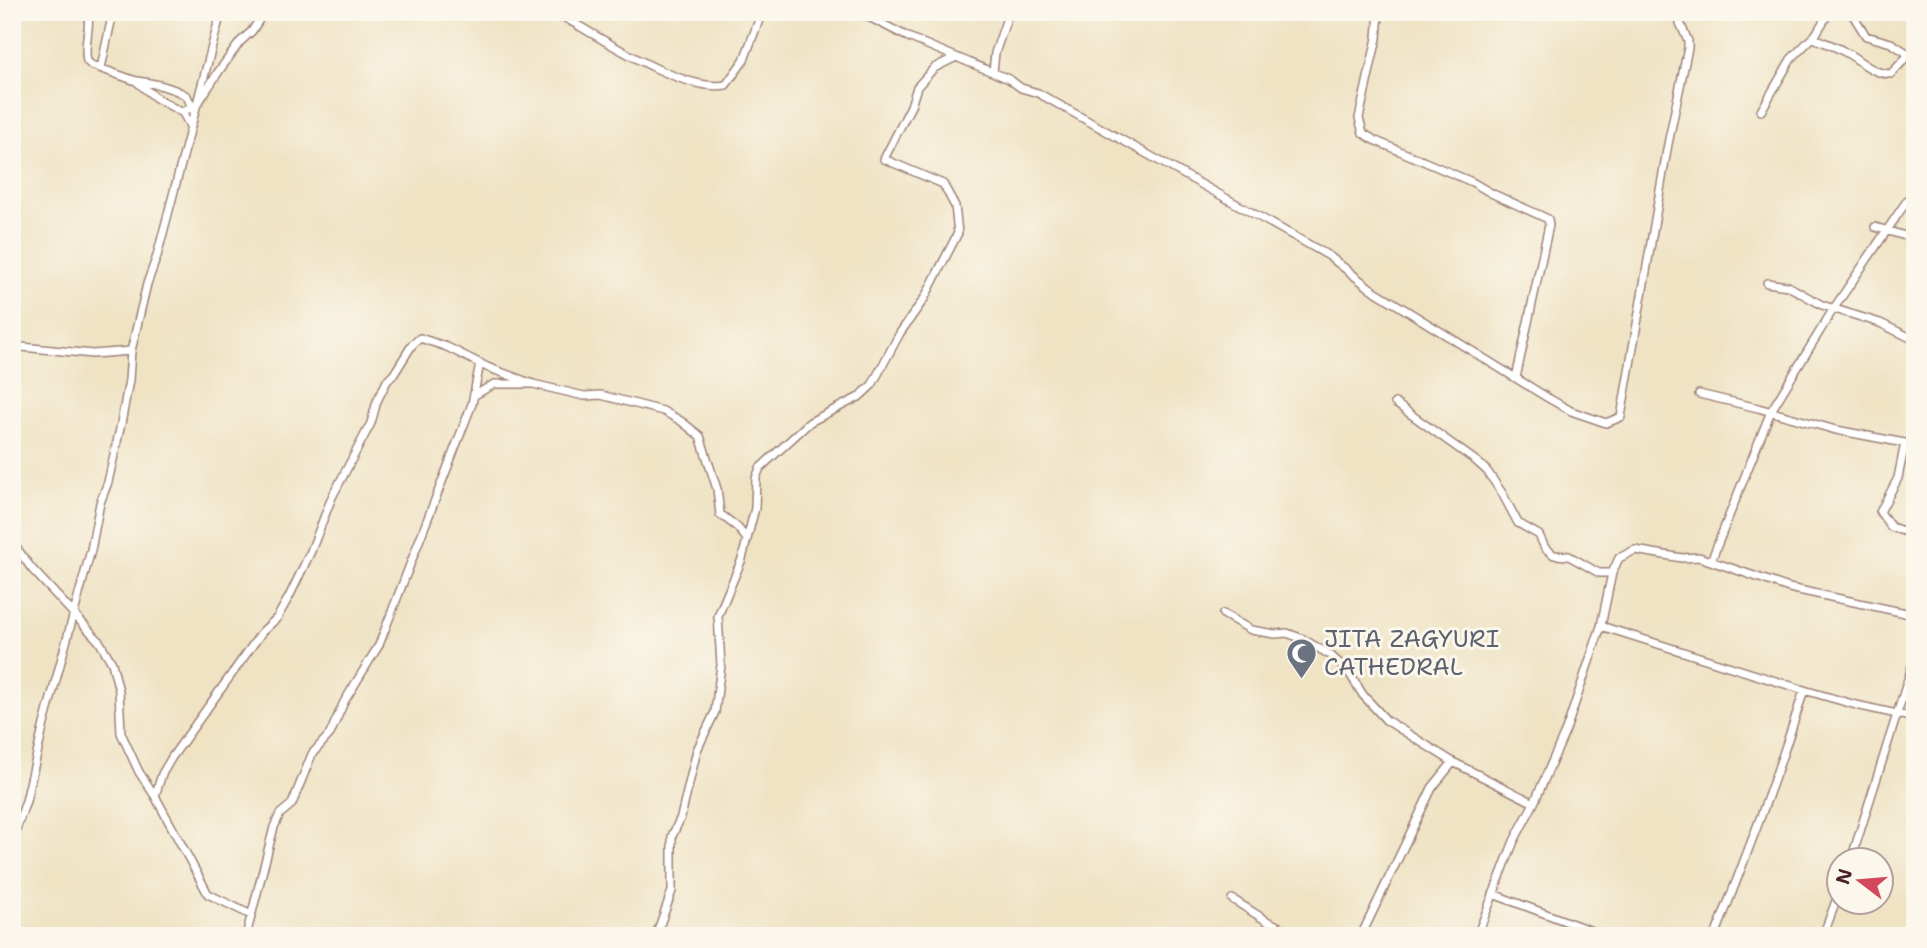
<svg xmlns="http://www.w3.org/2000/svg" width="1927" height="948" font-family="'Shantell Sans',sans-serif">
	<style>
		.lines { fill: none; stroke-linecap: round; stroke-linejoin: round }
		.minor-casing { stroke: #9c8178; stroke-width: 10 }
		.minor { stroke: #fff; stroke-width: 7 }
		.labels { text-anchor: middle; stroke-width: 6; stroke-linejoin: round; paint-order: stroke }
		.worship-label { font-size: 24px; fill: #5b616d; stroke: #fbf7ec; text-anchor: start }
	</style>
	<rect width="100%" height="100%" fill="#fbf7ec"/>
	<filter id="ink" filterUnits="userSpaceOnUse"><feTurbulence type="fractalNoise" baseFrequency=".0143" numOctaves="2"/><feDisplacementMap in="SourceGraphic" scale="14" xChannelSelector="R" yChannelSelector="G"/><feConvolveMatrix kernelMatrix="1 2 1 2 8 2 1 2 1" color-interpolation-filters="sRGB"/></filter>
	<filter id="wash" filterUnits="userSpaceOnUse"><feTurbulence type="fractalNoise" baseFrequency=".00686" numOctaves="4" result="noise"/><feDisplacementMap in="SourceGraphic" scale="28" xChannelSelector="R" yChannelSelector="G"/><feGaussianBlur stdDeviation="1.57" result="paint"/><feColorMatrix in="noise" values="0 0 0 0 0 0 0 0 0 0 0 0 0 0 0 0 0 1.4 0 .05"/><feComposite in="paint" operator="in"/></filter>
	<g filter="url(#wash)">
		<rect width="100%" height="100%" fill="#efe3c4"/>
	</g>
	<g filter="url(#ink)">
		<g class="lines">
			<defs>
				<path id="minor" d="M88,12C91,29 83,44 87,61L91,65L136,81L156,98L183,113L190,126
					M555,12C597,35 681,93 726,85L744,60L762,12
					M859,12L908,37L956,57
					M1379,12L1377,38L1359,118L1363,133L1374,140L1472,182L1491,193L1548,219L1549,225L1516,378
					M1851,12L1866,36L1891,43L1915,58
					M1816,39C1825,43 1835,46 1843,51C1860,59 1871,74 1891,74L1915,48
					M101,68L113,12
					M993,72L995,53L1009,12
					M137,81C156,84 170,86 187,96L193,110
					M1761,111L1791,59L1816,34L1829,12
					M181,112L196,106L219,71L240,42L252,31L264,12
					M1875,227L1915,239
					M1767,283L1788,286L1822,305L1880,323L1915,340
					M12,346L93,354L131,351
					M1699,394L1758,408L1836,430L1915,445
					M475,395L494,384H533L584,396L601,395L663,411L681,421L700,436L717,489L720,514L737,527L747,539
					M1395,403L1476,461L1487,471L1502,493L1518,523L1539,535L1545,548L1554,555L1569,556L1599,573H1612
					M1905,443L1898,478L1880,512L1891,527L1915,535
					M12,542L32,569L99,641L112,663L119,691L121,733L139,772L155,796L162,774L172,757L262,632L277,618L290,595L311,551L332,497L371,423L377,401L387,381L394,374L412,345L420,338L447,347L487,367L533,384
					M1711,561L1771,411L1834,308L1915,189
					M1223,614L1251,630L1275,634L1287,633L1303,639L1330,655L1348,671L1363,695L1386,720L1453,762L1534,803
					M1601,626L1804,690L1856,705L1915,718
					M155,796L208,894L251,915
					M12,841L26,801L44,724L91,550L100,503L108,482L121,424L129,380L131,351L147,284L157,256L221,12
					M1851,860L1915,657
					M1493,894L1605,936
					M1232,899L1267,921L1298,936
					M246,936L274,827L280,814L292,804L312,754L330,734L344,702L379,645L472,404L480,363
					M656,936L672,891V836L681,817L697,750L715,712L721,665L718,616L742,559L755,508L756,478L760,468L810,422L859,397L872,385L900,333L924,299L958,233L955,206L943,184L884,159L911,106L917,87L934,68L956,57L1009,79L1021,88L1038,93L1299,239L1329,256L1370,288L1548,398L1571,411L1606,423L1621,417L1668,144L1688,48V41L1680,23L1683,12
					M1361,936L1432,788L1453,762
					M1477,936L1514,841L1534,803L1566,730L1601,626L1612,573L1619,558L1635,550L1682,558L1699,557L1789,588L1915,615
					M1715,936C1747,854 1778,774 1804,690
					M1823,936L1840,890"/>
			</defs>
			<use href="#minor" class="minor-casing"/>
			<use href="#minor" class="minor"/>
		</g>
	</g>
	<defs>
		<symbol id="mosque-pin" viewBox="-11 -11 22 30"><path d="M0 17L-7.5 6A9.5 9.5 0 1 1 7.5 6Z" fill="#6b7280" stroke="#fbf7ec"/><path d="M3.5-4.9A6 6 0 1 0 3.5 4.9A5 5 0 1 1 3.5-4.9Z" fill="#fff"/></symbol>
	</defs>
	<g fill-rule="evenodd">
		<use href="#mosque-pin" x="1284" y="636" width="35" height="47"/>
	</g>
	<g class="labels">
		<g class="worship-label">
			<text x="1324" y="647">JITA ZAGYURI<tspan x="1324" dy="28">CATHEDRAL</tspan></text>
		</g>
	</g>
	<rect width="1927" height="948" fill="none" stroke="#fbf7ec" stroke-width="42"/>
	<g transform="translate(1860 881) rotate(286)"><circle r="33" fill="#fbf7ec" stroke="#b4a19f" stroke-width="2"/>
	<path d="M0-5L12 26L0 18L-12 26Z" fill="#d1495b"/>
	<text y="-10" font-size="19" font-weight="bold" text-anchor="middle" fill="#4a1f2b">N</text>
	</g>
</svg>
